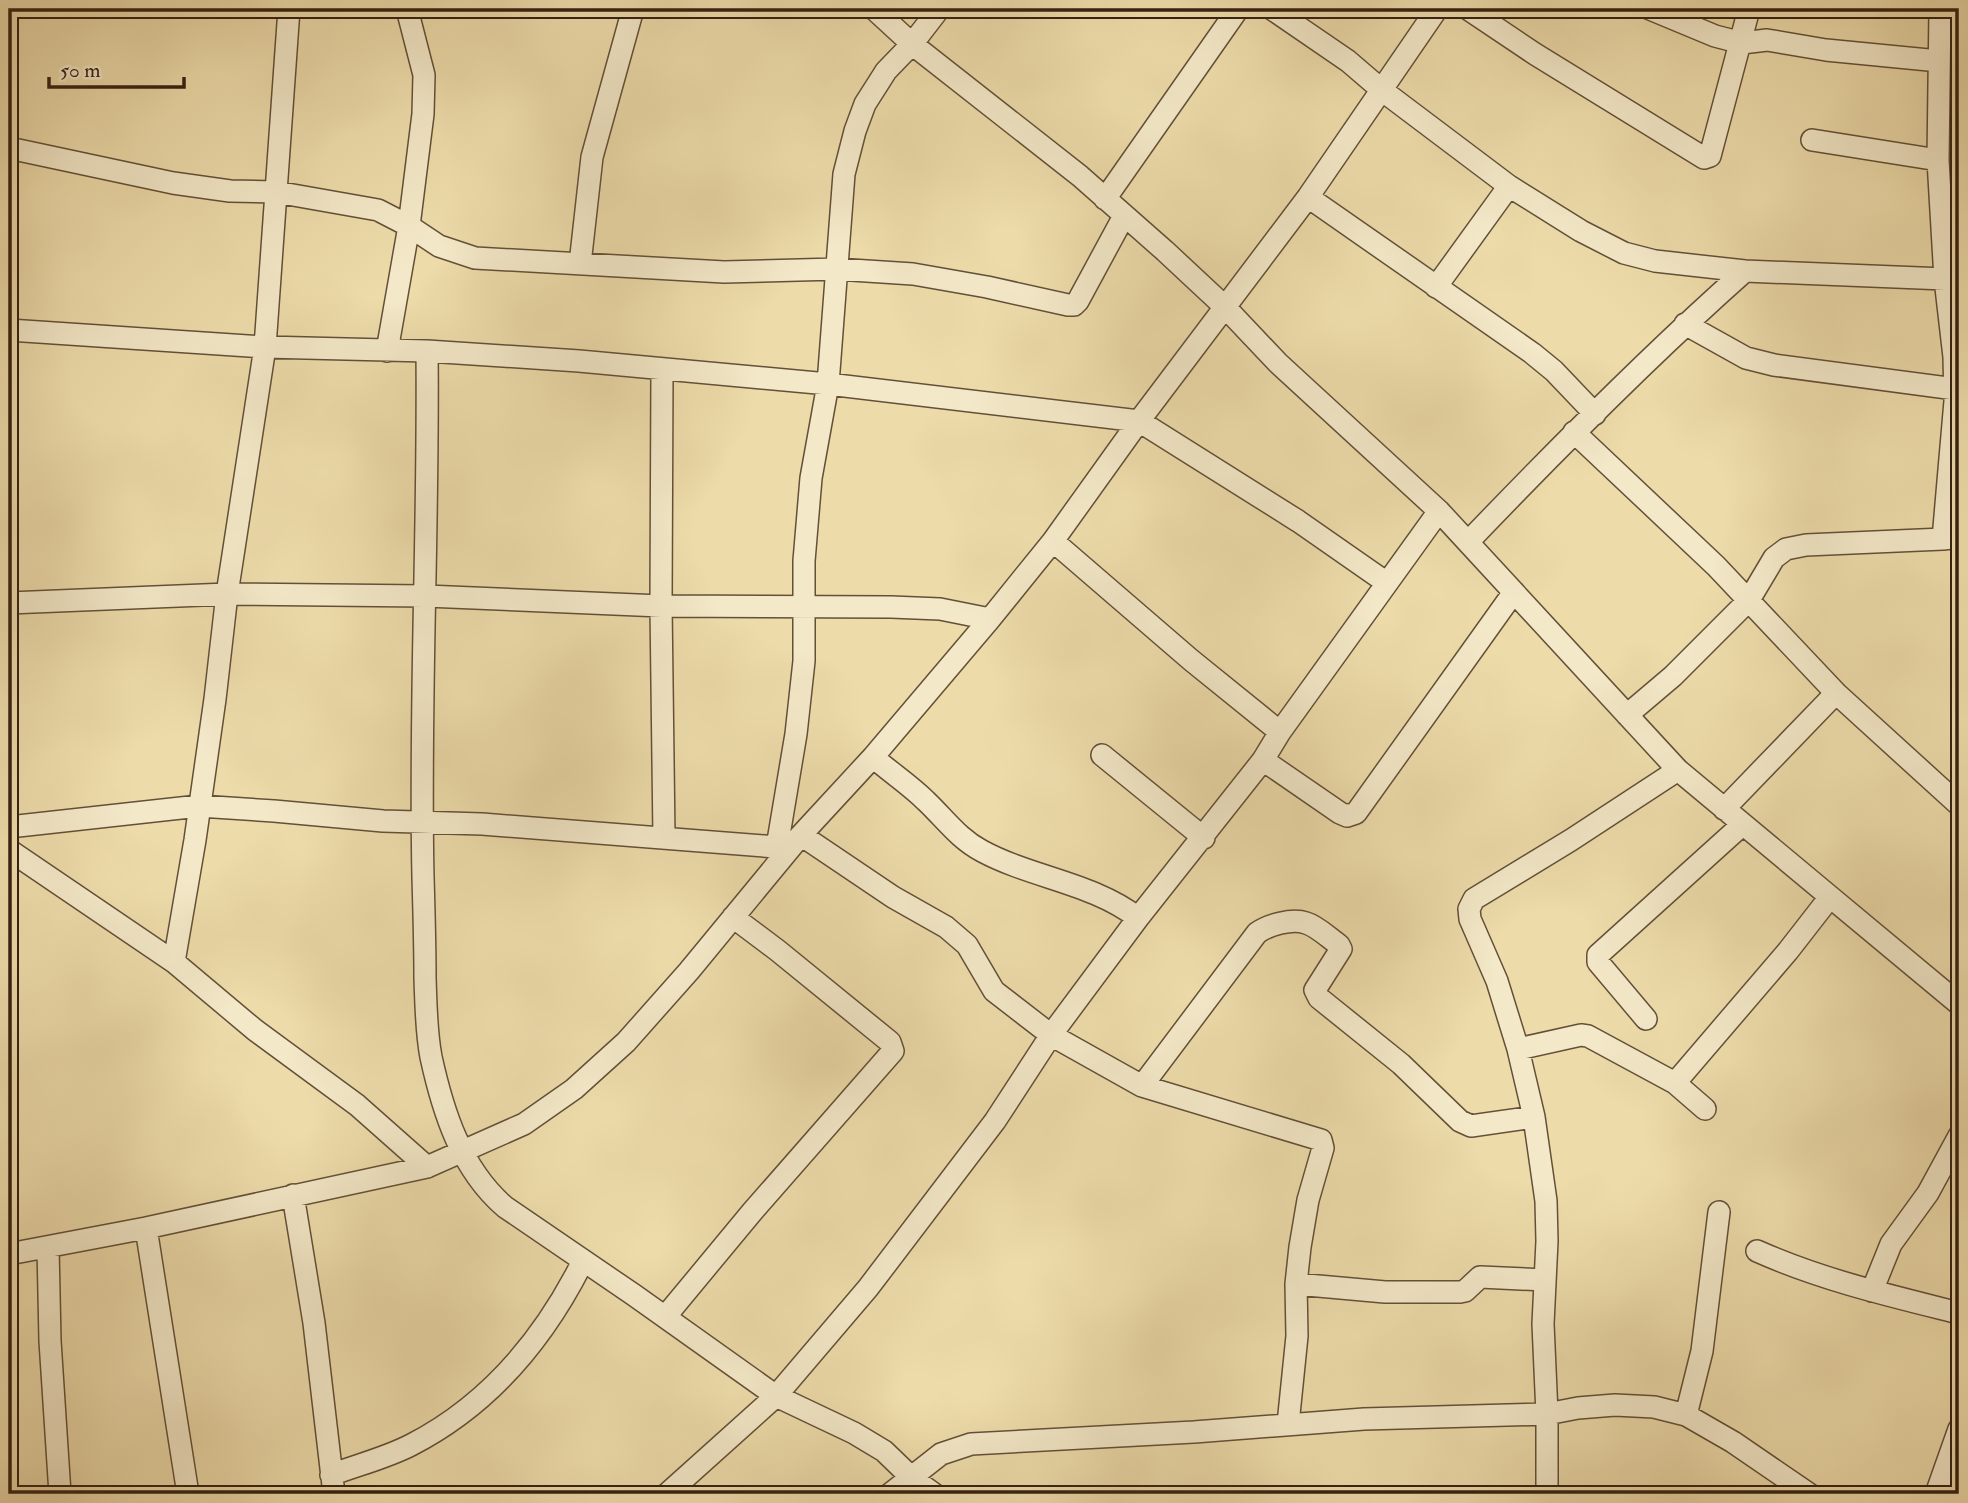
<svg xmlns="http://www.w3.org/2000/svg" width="1968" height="1503" font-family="'IM FELL Double Pica',serif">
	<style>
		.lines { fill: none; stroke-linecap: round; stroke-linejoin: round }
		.minor-casing { stroke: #635038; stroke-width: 24 }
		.minor { stroke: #f3e8c8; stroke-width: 21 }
	</style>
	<rect width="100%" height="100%" fill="#eddbaa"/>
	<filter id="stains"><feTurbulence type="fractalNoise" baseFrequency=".00286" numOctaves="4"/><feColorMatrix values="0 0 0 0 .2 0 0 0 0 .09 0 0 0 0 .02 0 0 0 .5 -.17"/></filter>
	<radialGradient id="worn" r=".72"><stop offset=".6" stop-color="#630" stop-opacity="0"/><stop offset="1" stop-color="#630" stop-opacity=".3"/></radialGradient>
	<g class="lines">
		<defs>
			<path id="minor" d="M874,9L912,44L1080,176L1165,251L1225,307L1278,363L1439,511L1678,770L1959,1004
				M1272,9L1348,61L1383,91L1509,186L1581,231L1624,253L1655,261L1745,271L1945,279
				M1468,9L1535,54L1704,158L1710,156L1749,9
				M1650,9L1715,36L1742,43L1767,40L1826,50L1939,61
				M1940,9L1938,160L1945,279L1954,357L1955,401L1943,539
				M1812,140L1938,160
				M9,148L173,183L230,191L276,192L378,210L409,226L439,246L475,258L724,272L836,269L913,274L987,287L1068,305H1074L1078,301L1124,216
				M1308,197L1532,353L1554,371L1595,414
				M1105,199L1238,9
				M580,264L592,157L633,9
				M1436,287L1509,186
				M1685,324L1746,358L1774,365L1955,389
				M9,330L265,347L427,351L579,361L828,384L1139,421L1298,521L1387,583
				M387,351L409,226L423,114L424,75L407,9
				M427,351C429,527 419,702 423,877C424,911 425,944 425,978C426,1004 426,1031 431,1057C443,1112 461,1169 505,1207L634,1295L776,1396L854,1433L884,1451L912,1478L934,1494
				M662,369L661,606L664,838
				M1574,432L1716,566L1836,693L1959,805
				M1053,541L1191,660L1280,732
				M1468,542C1557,449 1648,357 1745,271
				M9,603L227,594L426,596L661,606L891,607L940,609L990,619
				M1627,715L1673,676L1749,600L1774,558L1786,549L1806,545L1943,539L1959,537
				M1102,755L1204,838
				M873,757C890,772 910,785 926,801C945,819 959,839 982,851C1032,878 1093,883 1138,918
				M1263,760L1340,813L1347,816L1356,813L1514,592
				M1724,809L1836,693
				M9,827L199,806L274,811L383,821L482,824L789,848
				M801,835L893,897L946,927L967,945L994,991L1051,1035L1142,1086L1321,1140L1323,1148L1308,1200L1300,1247L1296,1284L1297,1336L1288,1424
				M777,847L796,734L804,661V561L811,478L828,384L844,174L855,131L865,104L886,71L912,44L939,9
				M9,850L174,962L255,1030L357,1105L427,1167
				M174,962L195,840L215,699L227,594L265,347L289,9
				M1646,1019L1598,962V955L1742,825
				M1518,1049L1581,1035L1588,1036L1675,1083L1705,1109
				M1675,1083L1788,951L1830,897
				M1142,1086L1257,933C1268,925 1292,918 1306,923C1317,926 1329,938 1339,945L1341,949L1315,990L1319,998L1401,1064L1460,1121L1471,1126L1534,1117
				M293,1195L314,1323L334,1494
				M146,1228L188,1494
				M48,1247L50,1341L60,1494
				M1757,1251C1822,1280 1891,1296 1959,1313
				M9,1254L146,1228L427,1167L524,1124L574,1089L626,1042L689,971L801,835L873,757L990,619L1053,541L1139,421L1308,197L1437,9
				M1296,1284L1385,1292H1460L1465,1291L1480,1277L1545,1280
				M1872,1291L1891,1244L1928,1193L1959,1136
				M665,1317L752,1212L893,1051L890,1042L777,950L733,917
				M1686,1415L1702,1351L1719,1212
				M331,1475C357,1465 386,1458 411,1445C489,1405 544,1339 583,1261
				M667,1494L776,1396L868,1288L995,1121L1051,1035L1138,918L1263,760L1280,732L1439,511
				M890,1494L941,1454L971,1444L1194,1432L1364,1419L1547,1414L1578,1408L1615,1405L1654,1407L1686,1415L1733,1442L1809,1494
				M1547,1494V1414L1543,1324L1547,1241L1546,1201L1534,1117L1518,1049L1497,981L1470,919L1469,909L1474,899L1571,840L1678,770
				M1936,1494L1959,1429"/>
		</defs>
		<use href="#minor" class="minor-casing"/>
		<use href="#minor" class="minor"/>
	</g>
	<rect width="1968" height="1503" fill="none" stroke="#eddbaa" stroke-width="35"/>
	<rect x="10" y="10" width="1947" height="1482" fill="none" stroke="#352112" stroke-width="3.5"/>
	<rect x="18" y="18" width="1933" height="1468" fill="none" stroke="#352112" stroke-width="2"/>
	<path d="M49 77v10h135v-10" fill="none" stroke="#352112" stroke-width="3.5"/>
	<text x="60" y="77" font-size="21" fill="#352112" stroke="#f3e8c8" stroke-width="5" paint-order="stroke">50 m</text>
	<rect width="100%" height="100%" filter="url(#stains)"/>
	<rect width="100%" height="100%" fill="url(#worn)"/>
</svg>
